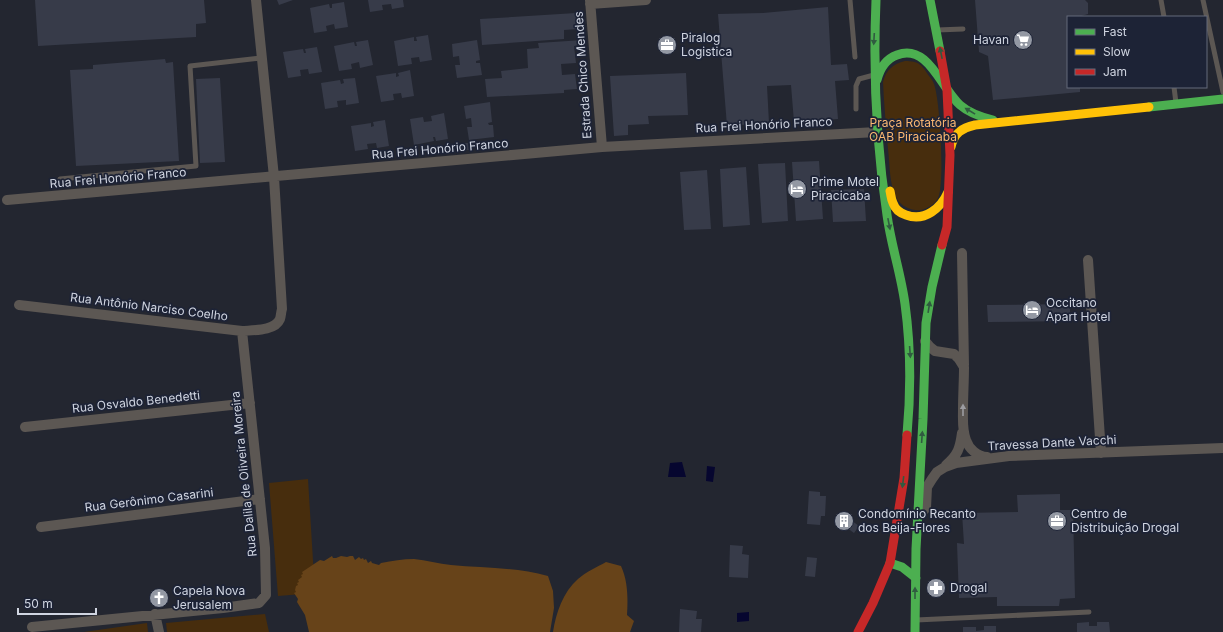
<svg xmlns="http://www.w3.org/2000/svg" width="1223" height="632" font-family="Inter,sans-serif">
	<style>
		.green { fill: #472d0d }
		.forest { fill: #674319 }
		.water { fill: #06062f }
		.building { fill: #373b49 }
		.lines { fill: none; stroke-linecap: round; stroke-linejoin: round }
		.lane { stroke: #5c5753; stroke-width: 5 }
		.street { stroke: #5c5753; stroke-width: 10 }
		.fast { stroke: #4caf50; stroke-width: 9 }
		.slow { stroke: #ffc107; stroke-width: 9 }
		.jam { stroke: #c62828; stroke-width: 9 }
		.oneway { fill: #305b40 }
		.oneway2 { fill: #9c9ca1 }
		.labels { text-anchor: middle; stroke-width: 3.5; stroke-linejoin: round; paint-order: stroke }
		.poi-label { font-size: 12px; fill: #d0d5e1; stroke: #1d2336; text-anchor: start }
		.street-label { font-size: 12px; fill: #d0d5e1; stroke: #1d2336 }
		.park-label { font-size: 12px; fill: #fab772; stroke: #1d2336 }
	</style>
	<rect width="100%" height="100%" fill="#232630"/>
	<path class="green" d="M905,61C919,61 922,65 929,76C931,78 933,81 934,84C940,99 945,185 938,198C935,204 927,209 921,210C912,211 902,207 897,199C889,185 890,165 888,149C886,127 884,104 883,82C886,70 893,64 905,61Z
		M308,479L315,593L278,596L269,483Z
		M265,614L269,632H167L166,623Z
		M147,623L148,632H84Z"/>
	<path class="forest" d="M332,556L333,558H336L341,556L347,557L350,556H353L355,560L359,557L361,559L363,558L364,560L366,559L368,563L371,561L372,563L379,565L381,563C392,561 403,559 414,559C426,560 439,564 451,565C483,568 516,567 548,576L553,591L554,608L550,632H309L305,615L297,602L298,599L294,593L296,592L295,590L296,586L298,585L297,583L299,582L298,580L302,577L301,575L303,574L302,572L320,560L324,561Z
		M606,562L621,566C628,581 628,599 627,615L634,621L630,632H553C556,613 563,592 578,579C586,572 597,567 606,562Z"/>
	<path class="water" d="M682,462L686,477H668L670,463Z
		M707,466L715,467L713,482L706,481Z
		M749,612V621L737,622V613Z"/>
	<path class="building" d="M35,0H204L206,23L196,24V37L38,46Z
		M277,0H293L279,5Z
		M368,0H403L404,7L392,9L391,4L382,5L383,10L370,12Z
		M975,0H1085L1088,3V14L1078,17H1068V87H1080V92L993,100L988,56L979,52Z
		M344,2L348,27L335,29L334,24L326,26L327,31L314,33L310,8L329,4L330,8H332V4Z
		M828,7L831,65L847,64L849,80L835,81L838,119L794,122L791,85L767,86L769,123L727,126L718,14L763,13Z
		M576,13L578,29L564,30V39L482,45L480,19Z
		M428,35L432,60L420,62L419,57L411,58L412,64L398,66L394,41L414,37V41H417L416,37Z
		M368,40L373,65L360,68L359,62L351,64L352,69L339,71L334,46L354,42L355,46H357L356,42Z
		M477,40L480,60L476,61V63H480L482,75L457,78L455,65H460L459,56L453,57L452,44Z
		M583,40V45L574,46L576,63L561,64L562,75L575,74L577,89L564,90V93L487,97L485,79L502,78L501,71L528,68L527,49L539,48L538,43Z
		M317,47L322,72L309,74L308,69L300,70L301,76L288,78L283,52L303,49L304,53H306L305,49Z
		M165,59L166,63L173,62L179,161L76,166L70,70L93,69V65Z
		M410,70L414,96L402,98L401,93L393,94L394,100L381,102L376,76L396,73V77L399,76L398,73Z
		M686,73L688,115L648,116L649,124L628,125V135L614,136L610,76Z
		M220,78L225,162L200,163L196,79Z
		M355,78L359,103L346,105V100L337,101L338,107L325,109L321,83L340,80L341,84L344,83L343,79Z
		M490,102L492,122L488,123L489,125H493L494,137L469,140L467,127H472L471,118L466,119L464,106Z
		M444,113L448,139L436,141L435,137H433L434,141L414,145L410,119L423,117L424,122L432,121L431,116Z
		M385,120L389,146L377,148L376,143L367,144L368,149L355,151L351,126L371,123V127L374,126L373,122Z
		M462,143H468L469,150H462Z
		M819,161L823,219L796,221L792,162Z
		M785,163L788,221L762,223L758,164Z
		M746,167L750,225L723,227L720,169Z
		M707,170L711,229L684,230L680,172Z
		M864,189L866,221L833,222L831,190Z
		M1070,304V321L988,322L987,305Z
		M809,491L820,492V496H826L825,516H821L820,525L807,524Z
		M1060,494V510H1073L1075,598L1060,599L1059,606H997V597L959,598L957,543L964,544L962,513L1018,512L1017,495Z
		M844,515L859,526L854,533L839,522Z
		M730,545L743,546L742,554L749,555L748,578L729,577Z
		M807,557L817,558L815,577L805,576Z
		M680,609L697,611L696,619H702L701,632H679Z
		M1089,622V626H1097V622H1109L1110,632H1077V623Z
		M984,626H996V632H963V627H976V631L984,630Z"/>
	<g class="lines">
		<path class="lane" d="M850,0L855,57
			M1161,0L1164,17
			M1203,0L1223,92
			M937,30L963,29
			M1174,87L1176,103
			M856,109V86L859,79L874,75
			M60,179L196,166L190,66L261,58
			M916,620L1089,612"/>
		<path class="street" d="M590,0L602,147
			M590,4L646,0
			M7,200L602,147L877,132
			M962,253L964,365
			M1088,260L1101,453
			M19,305L242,331C254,330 275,331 280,319C281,316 281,312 282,309L274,177L256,0
			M925,341L930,347L935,351L954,354L959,359L964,367C964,381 963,395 963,409C963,419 962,430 966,440C969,449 977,456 987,457
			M25,427L250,403
			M946,465C958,455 960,448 962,433
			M917,517L926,508L927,487L932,479L937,472L945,467L956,463L1009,456L1223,448
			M41,527L260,499
			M155,614L159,632
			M32,627L223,608L259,603L266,595L265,548L242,331"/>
		<path class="fast" d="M876,0C873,72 876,143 887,215C891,245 901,274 905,304C911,348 911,391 907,435
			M930,0L940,51
			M877,80C880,68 886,59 897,55C928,43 941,88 960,105C969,113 981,117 993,120
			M1149,107L1223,99
			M890,563L902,567L916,578
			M915,632L916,549L923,419L926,323L932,287L942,245"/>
		<path class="slow" d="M951,147C954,133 962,128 975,125L1149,107
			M890,191C891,195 891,199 893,203C895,209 900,213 906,215C925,222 941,208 948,192"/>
		<path class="jam" d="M940,51L947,90L950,155L947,227L942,245
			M858,632L873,603L890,563L904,478L907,435"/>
	</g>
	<defs><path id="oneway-solid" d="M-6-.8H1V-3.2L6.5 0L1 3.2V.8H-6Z"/></defs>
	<g class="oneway">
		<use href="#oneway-solid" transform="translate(874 39) rotate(93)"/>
		<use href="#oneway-solid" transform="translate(941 53) rotate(-101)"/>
		<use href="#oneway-solid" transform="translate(970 111) rotate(-149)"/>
		<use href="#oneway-solid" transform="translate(889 224) rotate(79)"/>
		<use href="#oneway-solid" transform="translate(929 307) rotate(-81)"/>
		<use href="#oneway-solid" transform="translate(910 352) rotate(86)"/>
		<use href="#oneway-solid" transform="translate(922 437) rotate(-86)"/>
		<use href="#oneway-solid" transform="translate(903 482) rotate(97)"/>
		<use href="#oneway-solid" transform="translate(915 593) rotate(-90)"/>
	</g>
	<use class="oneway2" href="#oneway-solid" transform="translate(963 410) rotate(-90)"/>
	<defs>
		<symbol id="supermarket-disc" viewBox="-11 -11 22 22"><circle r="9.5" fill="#9398a3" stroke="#1d2336"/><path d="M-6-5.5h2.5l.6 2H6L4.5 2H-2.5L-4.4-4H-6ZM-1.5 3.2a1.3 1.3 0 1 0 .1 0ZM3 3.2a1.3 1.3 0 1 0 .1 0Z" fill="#fff"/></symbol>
		<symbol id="office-disc" viewBox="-11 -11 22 22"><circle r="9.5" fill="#9398a3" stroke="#1d2336"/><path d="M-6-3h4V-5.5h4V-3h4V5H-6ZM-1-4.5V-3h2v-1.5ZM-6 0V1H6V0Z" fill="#fff"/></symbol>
		<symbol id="hotel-disc" viewBox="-11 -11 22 22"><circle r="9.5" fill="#9398a3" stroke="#1d2336"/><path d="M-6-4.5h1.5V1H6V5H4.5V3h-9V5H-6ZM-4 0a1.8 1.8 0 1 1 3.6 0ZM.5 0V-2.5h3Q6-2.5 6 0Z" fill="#fff"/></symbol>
		<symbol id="building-disc" viewBox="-11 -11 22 22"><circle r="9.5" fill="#9398a3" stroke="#1d2336"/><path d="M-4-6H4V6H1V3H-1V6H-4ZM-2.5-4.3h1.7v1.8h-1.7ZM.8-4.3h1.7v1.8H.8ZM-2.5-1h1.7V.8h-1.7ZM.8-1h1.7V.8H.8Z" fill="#fff"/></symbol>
		<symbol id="pharmacy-disc" viewBox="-11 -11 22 22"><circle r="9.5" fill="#9398a3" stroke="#1d2336"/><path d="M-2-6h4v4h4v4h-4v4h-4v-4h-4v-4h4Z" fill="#fff"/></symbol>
		<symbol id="church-disc" viewBox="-11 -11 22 22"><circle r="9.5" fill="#9398a3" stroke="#1d2336"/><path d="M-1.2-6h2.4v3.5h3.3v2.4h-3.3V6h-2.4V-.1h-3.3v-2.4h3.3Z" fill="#fff"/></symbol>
	</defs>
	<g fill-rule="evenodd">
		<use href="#supermarket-disc" x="1012" y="29" width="22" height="22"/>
		<use href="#office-disc" x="656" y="34" width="22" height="22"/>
		<use href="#hotel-disc" x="786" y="178" width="22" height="22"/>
		<use href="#hotel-disc" x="1021" y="299" width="22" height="22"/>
		<use href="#building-disc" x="833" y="510" width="22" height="22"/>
		<use href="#office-disc" x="1046" y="510" width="22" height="22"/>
		<use href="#pharmacy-disc" x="925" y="577" width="22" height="22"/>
		<use href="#church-disc" x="148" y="587" width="22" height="22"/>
	</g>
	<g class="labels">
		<g class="poi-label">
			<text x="681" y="42">Piralog<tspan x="681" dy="14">Logistica</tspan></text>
			<text x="1009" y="44" text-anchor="end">Havan</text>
			<text x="811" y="186">Prime Motel<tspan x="811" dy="14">Piracicaba</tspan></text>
			<text x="1046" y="307">Occitano<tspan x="1046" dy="14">Apart Hotel</tspan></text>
			<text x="858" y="518">Condomínio Recanto<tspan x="858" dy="14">dos Beija-Flores</tspan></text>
			<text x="1071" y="518">Centro de<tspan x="1071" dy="14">Distribuição Drogal</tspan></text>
			<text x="950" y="592">Drogal</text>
			<text x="173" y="595">Capela Nova<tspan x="173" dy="14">Jerusalem</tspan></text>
		</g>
		<g class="street-label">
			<text transform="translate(583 75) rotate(-94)" y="4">Estrada Chico Mendes</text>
			<text transform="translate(764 125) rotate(-3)" y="4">Rua Frei Honório Franco</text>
			<text transform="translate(440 149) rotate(-5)" y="4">Rua Frei Honório Franco</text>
			<text transform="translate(118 178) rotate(-5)" y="4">Rua Frei Honório Franco</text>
			<text transform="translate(149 307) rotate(7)" y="4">Rua Antônio Narciso Coelho</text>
			<text transform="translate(136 402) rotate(-6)" y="4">Rua Osvaldo Benedetti</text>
			<text transform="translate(1052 443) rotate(-3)" y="4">Travessa Dante Vacchi</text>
			<text transform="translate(244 474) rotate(-96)" y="4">Rua Dalila de Oliveira Moreira</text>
			<text transform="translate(149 500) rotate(-7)" y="4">Rua Gerônimo Casarini</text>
		</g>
		<g class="park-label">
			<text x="913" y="127">Praça Rotatória<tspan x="913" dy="14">OAB Piracicaba</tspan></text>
		</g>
	</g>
	<rect x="1067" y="16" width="140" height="72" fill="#1d2336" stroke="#656a7a"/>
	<rect x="1075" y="29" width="20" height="6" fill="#4caf50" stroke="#656a7a"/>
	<text x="1103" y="36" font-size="12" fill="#d0d5e1">Fast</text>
	<rect x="1075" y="49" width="20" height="6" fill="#ffc107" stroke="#656a7a"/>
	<text x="1103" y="56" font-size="12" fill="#d0d5e1">Slow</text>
	<rect x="1075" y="69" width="20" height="6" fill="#c62828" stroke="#656a7a"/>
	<text x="1103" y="76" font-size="12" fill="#d0d5e1">Jam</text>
	<path d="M18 608v6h78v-6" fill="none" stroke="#d0d5e1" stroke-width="2"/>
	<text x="24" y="608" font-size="12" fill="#d0d5e1" stroke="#1d2336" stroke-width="3" paint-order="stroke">50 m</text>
</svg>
